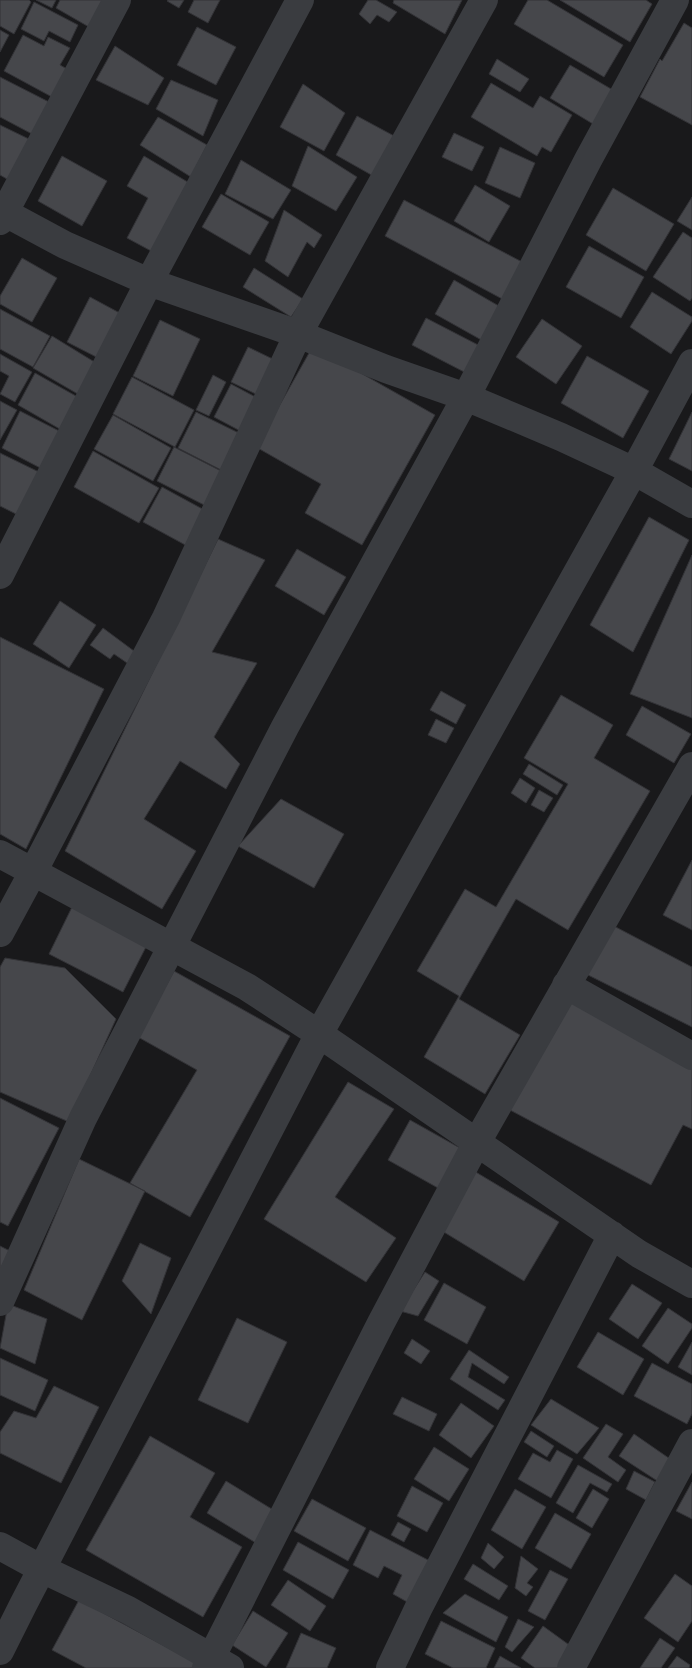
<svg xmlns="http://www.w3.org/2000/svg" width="692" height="1668" font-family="'Nunito Sans',sans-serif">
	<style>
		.building { fill: #46474b; stroke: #333337 }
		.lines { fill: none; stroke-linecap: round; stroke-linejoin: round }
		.minor { stroke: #3a3c40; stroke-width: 28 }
	</style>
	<rect width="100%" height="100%" fill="#19191b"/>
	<path class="building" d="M0,0H29L31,2L14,34L0,26Z
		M36,0H56L52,8Z
		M60,0H104L89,27L56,8Z
		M168,0H184L179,8L167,1Z
		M194,0H220L208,23L188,12Z
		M368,0H376L397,12L389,22L377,15L370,24L359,14Z
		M394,0H462L445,34L393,3Z
		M528,0H547L623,45L604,77L514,24Z
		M560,0H646L652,4L630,42Z
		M34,2L78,25L70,42L49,31L44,41L21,29Z
		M684,23L692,28V125L640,97L660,59L662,61Z
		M197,27L236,47L216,85L177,65Z
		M0,30L9,35L0,52Z
		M23,35L44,46L48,37L70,48L60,65L67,69L52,97L4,71Z
		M115,46L164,78L148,105L96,80Z
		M497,59L529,79L520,92L489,74Z
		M570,65L618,93L598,127L550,98Z
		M0,77L51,103L34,135L0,117Z
		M171,80L218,100L203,136L156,109Z
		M491,83L533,108L540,96L572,115L551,152L542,147L537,156L471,117Z
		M303,84L345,113L324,151L280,127Z
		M357,116L396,137L375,177L336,155Z
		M158,117L207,145L191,177L140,145Z
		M0,125L33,141L12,182L0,175Z
		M454,133L484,147L472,171L442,157Z
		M308,146L357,177L336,211L292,186Z
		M500,147L535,163L520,198L485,183Z
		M62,156L107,181L82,226L38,201Z
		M144,156L191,184L153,252L127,238L148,198L127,186Z
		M241,160L291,190L273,219L225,194Z
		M475,185L510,206L489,242L454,221Z
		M613,188L674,224L646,271L586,235Z
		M221,194L269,222L250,255L202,227Z
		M692,197V230L677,221Z
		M404,200L526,264L506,301L385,236Z
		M284,210L322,235L314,248L307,242L288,277L265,261Z
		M683,232L692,238V298L690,301L653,277Z
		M589,246L644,277L621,318L566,287Z
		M22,258L57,278L32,322L0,304V296Z
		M254,268L303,299L291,317L243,287Z
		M454,280L504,309L485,342L435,314Z
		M652,292L692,317V321L671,354L630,327Z
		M90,297L129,318L106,362L67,342Z
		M0,309L50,336L33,367L0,349Z
		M426,318L484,348L470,375L412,345Z
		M542,319L582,346L556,384L516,357Z
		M160,320L200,339L173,396L133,376Z
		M52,336L101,366L83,397L33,368Z
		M313,346L435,415L362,545L305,513L321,484L256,447Z
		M248,347L281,363L264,398L231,382Z
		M0,354L32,372L15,402L0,394L9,376L0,371Z
		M587,356L649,391L623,438L561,403Z
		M35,373L83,400L65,432L18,405Z
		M213,375L226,382L209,416L196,410Z
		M132,377L194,410L175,447L113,414Z
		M231,384L263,401L246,434L214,417Z
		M0,401L17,410L0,440Z
		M20,411L67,435L48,472L2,448Z
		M196,412L247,437L229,474L178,448Z
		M692,412V471L669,459Z
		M113,415L171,448L153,481L94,449Z
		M174,447L229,475L212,509L157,481Z
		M93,451L159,488L139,523L74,487Z
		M0,453L41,473L20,516L0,506Z
		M162,487L208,512L189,547L143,522Z
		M649,517L689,540L633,652L590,625Z
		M218,539L265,560L212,652L257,663L214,737L240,764L226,789L180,761L144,819L196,851L162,909L65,851Z
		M297,549L346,577L324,615L275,586Z
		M692,555V718L630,694Z
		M60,601L96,625L69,668L33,644Z
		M103,628L138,654L130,665L114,654L110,659L90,645Z
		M0,637L104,689L26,849L0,834Z
		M441,691L466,705L456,724L430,710Z
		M561,695L613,725L594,758L650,791L568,930L516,899L459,999L520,1035L485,1094L424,1057L459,996L417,971L465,889L496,907L568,784L524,758Z
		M642,706L691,734L674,763L626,735Z
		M436,719L454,728L446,743L428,735Z
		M529,764L563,785L557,795L523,774Z
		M520,778L535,788L526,803L511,793Z
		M539,790L553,798L544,812L531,805Z
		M281,799L344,834L314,888L238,846Z
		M692,860V930L663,915Z
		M73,905L148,943L123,992L49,954Z
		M610,924L692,967V1027L586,974Z
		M5,958L65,968L116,1019L69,1122L0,1092V967Z
		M174,971L290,1036L190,1217L130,1183L197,1070L138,1037Z
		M568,1001L692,1067V1129L683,1125L651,1185L510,1110Z
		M348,1082L394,1109L335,1197L396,1238L366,1282L264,1219Z
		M0,1098L59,1128L8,1226L0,1222Z
		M410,1120L460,1148L438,1188L388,1160Z
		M79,1159L145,1191L82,1320L24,1290Z
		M469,1168L559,1222L524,1281L434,1226Z
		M140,1243L171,1258L151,1314L122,1281Z
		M0,1246L10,1251L0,1273Z
		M425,1272L439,1281L418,1316L400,1311Z
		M444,1283L486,1307L467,1344L424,1320Z
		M632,1284L662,1303L638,1339L609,1319Z
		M8,1304L47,1319L35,1364L0,1348Z
		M668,1308L692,1324V1328L668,1364L642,1346Z
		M237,1318L287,1342L248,1423L198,1400Z
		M598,1332L644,1359L623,1395L577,1367Z
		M412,1339L430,1351L421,1364L404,1353Z
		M692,1342V1375L678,1367Z
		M469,1350L509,1377L504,1384L472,1363L468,1377L505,1400L498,1410L450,1379Z
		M0,1358L48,1380L35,1411L0,1395Z
		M652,1363L692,1384V1414L687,1424L634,1396Z
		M54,1386L99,1407L61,1483L0,1453V1432L14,1411L36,1418Z
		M402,1397L437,1414L429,1431L393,1414Z
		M551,1399L599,1428L577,1454L531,1425Z
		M461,1403L494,1426L471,1458L439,1435Z
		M606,1424L623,1434L608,1457L626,1470L618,1482L583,1458Z
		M531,1431L554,1446L547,1457L524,1442Z
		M634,1434L673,1461L659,1482L619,1456Z
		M150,1436L215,1473L190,1517L242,1547L203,1617L86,1550Z
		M434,1447L469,1469L449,1501L414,1479Z
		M557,1450L573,1459L551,1498L518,1479L533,1453L550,1462Z
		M578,1465L612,1484L607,1492L590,1483L573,1513L556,1503Z
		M634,1471L655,1482L646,1500L626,1489Z
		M226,1481L275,1511L256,1543L207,1513Z
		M692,1482V1519L676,1511Z
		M412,1486L443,1503L427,1532L397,1516Z
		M515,1489L546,1507L522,1549L491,1530Z
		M593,1489L609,1499L592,1528L576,1518Z
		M312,1499L366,1528L348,1561L294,1531Z
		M555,1513L591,1534L571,1569L535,1548Z
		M398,1522L411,1529L404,1542L391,1535Z
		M370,1530L430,1561L409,1603L393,1594L402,1575L384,1566L378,1578L353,1565Z
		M298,1542L349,1570L333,1599L283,1570Z
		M488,1543L504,1557L494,1569L481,1558Z
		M521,1556L538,1569L527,1583L533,1587L526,1596L515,1588Z
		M473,1564L508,1586L499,1600L464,1579Z
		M550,1570L568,1579L545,1620L528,1611Z
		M675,1574L692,1586V1621L678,1642L644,1618Z
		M288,1580L326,1606L310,1631L271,1605Z
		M465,1594L508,1617L496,1642L443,1613Z
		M79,1600L198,1664L196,1668H86L52,1650Z
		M253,1611L288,1633L266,1667L232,1645Z
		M518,1619L534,1627L512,1652L505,1647Z
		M441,1621L495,1648L486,1668H453L425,1654Z
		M543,1626L572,1647L558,1668H535L521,1658Z
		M301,1633L336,1648L327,1668H286Z
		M660,1638L675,1648L661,1668H640Z
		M500,1656L521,1668H494Z
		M677,1656L690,1665L689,1668H668Z"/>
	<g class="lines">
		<path class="minor" d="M0,210L65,245L149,282L298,334L386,369L466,397L561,437L634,471L692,504
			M0,221L117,0
			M0,575L149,282L300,0
			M0,854L247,987L319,1034L639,1254L692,1284
			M0,933L33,872L166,618L298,334L484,0
			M566,985L692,1056
			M0,1302L83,1118L285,727L466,397L588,160L675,0
			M0,1546L42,1569L128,1610L230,1668
			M0,1651L23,1605L319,1034L634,471L692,363
			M206,1668L381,1323L477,1142L692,766
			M390,1668L419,1607L612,1235
			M571,1668L692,1443"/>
	</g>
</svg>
